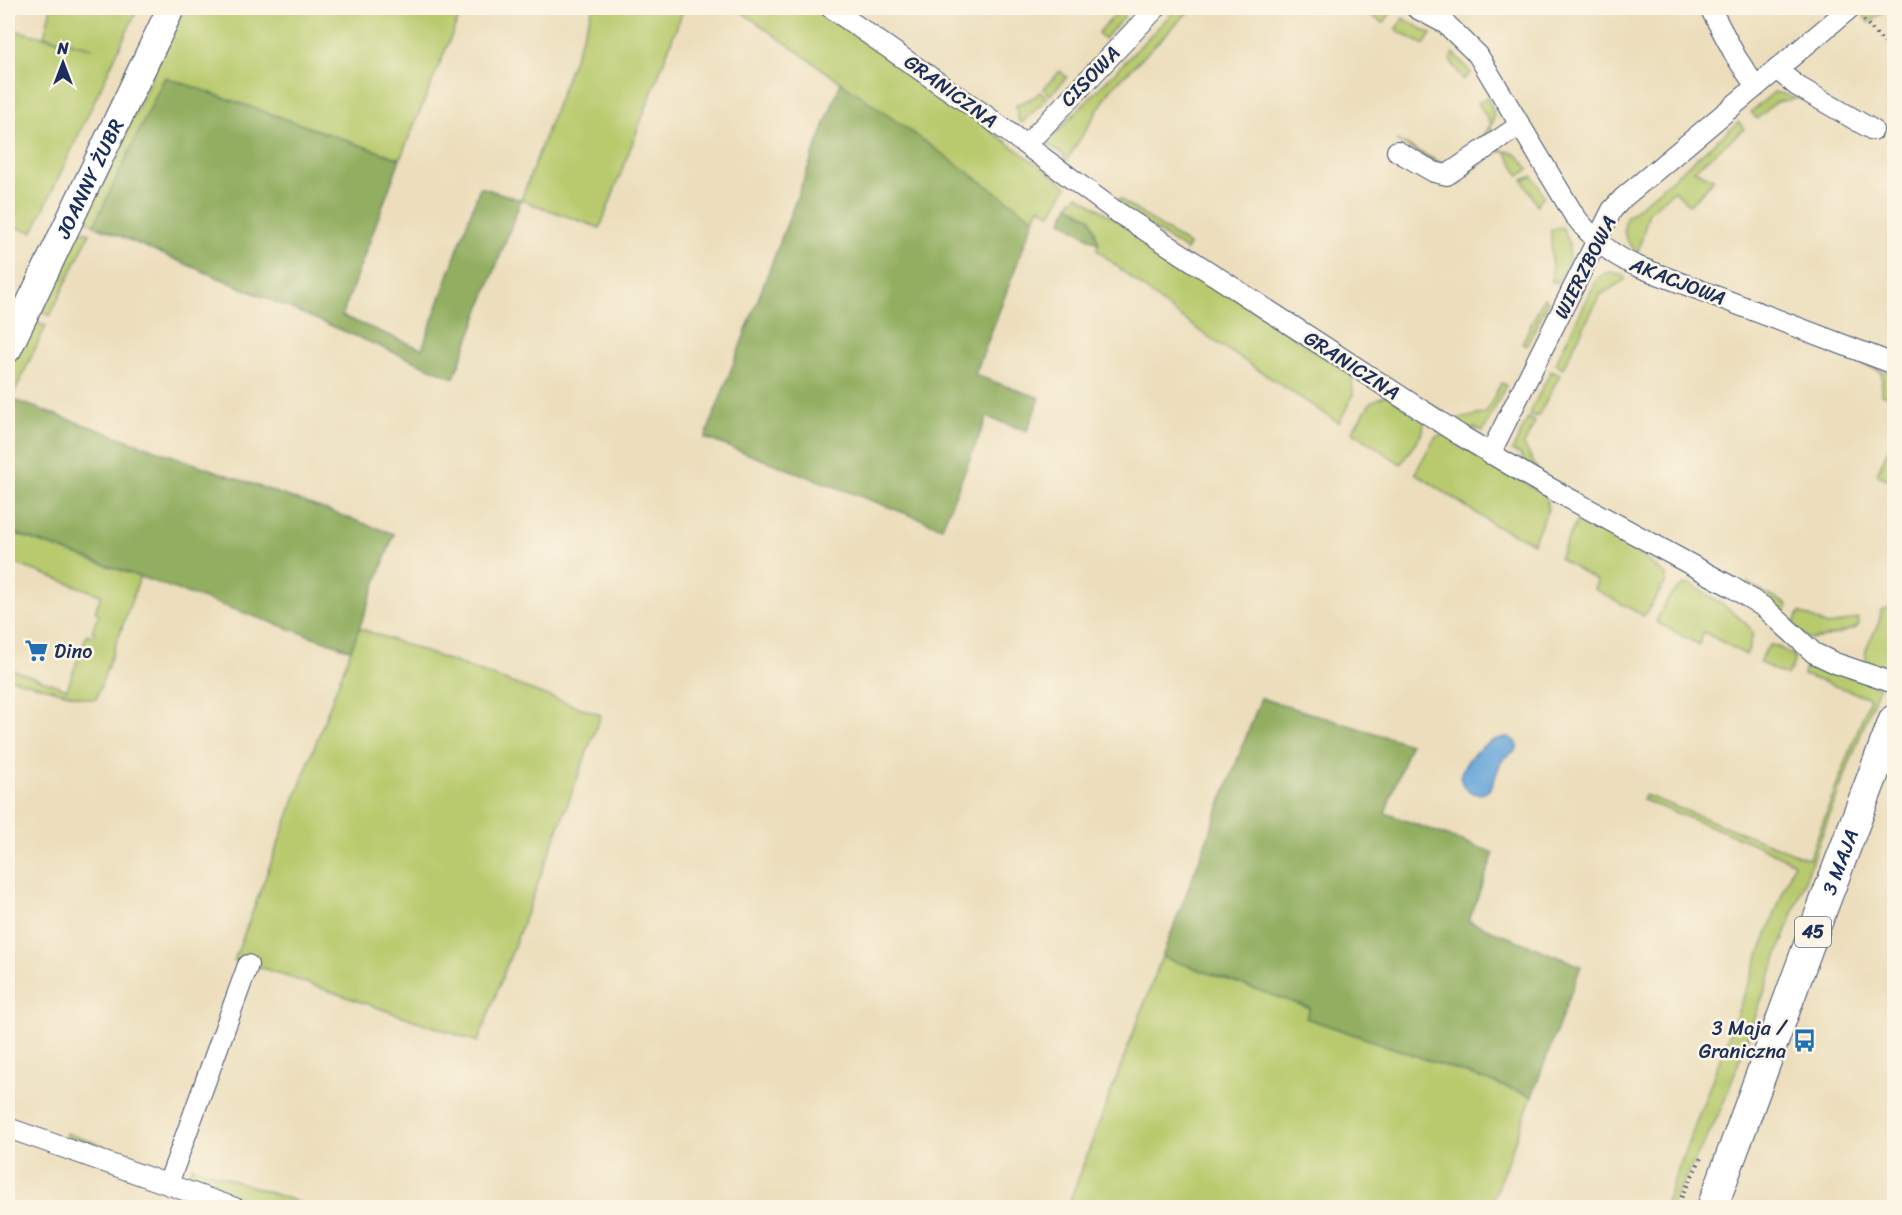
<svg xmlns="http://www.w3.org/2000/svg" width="1902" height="1215" font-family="Sriracha,sans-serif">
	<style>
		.green { fill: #b8ca6d; stroke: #6a7c66; stroke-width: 1.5 }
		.forest { fill: #92ae60; stroke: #566e5f; stroke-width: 1.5 }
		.water { fill: #65a4d8; stroke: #406a9b; stroke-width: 1.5 }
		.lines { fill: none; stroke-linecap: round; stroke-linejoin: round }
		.street-casing { stroke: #3a496c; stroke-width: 22 }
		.secondary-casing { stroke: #3a496c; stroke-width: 29 }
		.primary-casing { stroke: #3a496c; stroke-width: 32 }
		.path { stroke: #3a496c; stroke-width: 4; stroke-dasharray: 1.5 4.5; stroke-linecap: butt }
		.street { stroke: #fff; stroke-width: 20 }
		.secondary { stroke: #fff; stroke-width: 27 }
		.primary { stroke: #fff; stroke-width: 30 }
		.labels { text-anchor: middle; stroke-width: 5; stroke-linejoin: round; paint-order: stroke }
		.shield { fill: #fcf5e5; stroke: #5e6a86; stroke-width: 1.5 }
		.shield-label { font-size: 18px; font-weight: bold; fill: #1b2f5e }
		.street-label { font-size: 20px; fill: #1b2f5e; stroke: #fcf5e5 }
		.poi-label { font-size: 20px; fill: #1b2f5e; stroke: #fcf5e5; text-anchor: start }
	</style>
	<rect width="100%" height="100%" fill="#fcf5e5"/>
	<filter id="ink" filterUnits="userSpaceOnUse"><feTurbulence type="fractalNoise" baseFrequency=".0167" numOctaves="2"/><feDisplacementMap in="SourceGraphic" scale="12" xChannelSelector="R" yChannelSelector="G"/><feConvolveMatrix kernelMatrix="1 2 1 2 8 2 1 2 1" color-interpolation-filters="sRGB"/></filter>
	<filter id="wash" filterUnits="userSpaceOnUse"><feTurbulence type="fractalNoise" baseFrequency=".008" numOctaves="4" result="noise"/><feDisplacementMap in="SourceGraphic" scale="24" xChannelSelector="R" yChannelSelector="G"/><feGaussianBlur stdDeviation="1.35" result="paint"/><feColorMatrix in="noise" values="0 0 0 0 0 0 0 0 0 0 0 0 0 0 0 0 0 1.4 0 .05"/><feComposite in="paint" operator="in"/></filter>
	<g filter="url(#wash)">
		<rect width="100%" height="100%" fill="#ecdebc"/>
		<path class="green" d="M51,8H138L33,232L8,226V29L92,48L44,36Z
			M184,8H463L400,159L165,78L94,225L85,219Z
			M593,8H684L600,228L521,200Z
			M736,8H822L1067,186L1051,214L1039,207L1034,219Z
			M1177,8H1192L1111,89L1065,163L1107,191L1103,196L1060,164L1065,156L1048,144L1056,133Z
			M1356,8H1384L1391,12L1384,23Z
			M1874,8H1887L1869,23L1864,17Z
			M1119,11L1125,16L1104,39L1098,33Z
			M1403,18L1431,34L1424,45L1396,30Z
			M1454,53L1471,73L1463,80L1450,60Z
			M1060,71L1067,77L1050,95L1043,89Z
			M1040,92L1047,98L1022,123L1019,121L1016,105L1034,97Z
			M1774,92L1787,95L1796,99L1776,102L1757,119L1751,112Z
			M1487,97C1493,109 1497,117 1490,129L1494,133L1445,169L1396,140L1445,165L1483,137L1491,124L1478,103Z
			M1739,122L1744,129L1694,170L1714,179L1690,205L1674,190L1649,212L1638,252C1626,243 1621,233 1626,218Z
			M1501,146L1502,151C1517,151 1522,158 1529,170L1519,175L1506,152H1495L1466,175V170Z
			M1533,176L1544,196L1537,205L1523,180Z
			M1078,195L1352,375L1353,395L1339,423L1220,345L1168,308L1097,250L1098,243L1062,221L1071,201Z
			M1119,199L1189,245L1186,250L1115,204Z
			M1562,227C1575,248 1569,261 1558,282H1552L1551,229Z
			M78,230L90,233L50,316L40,309Z
			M1610,272L1624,275L1625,280L1600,295L1563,368L1555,364L1597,279L1604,274Z
			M1544,298L1548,302L1527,345L1522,343Z
			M35,322L46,326L8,406V372L29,326Z
			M1836,351L1889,373L1891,380L1888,388L1894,392V398L1881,394L1882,375L1878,370L1835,354Z
			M1551,371L1560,375L1538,416L1536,415L1535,417L1529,414Z
			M1501,383L1506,385L1483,432L1474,428L1469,435L1419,402L1422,398L1455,420L1486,413Z
			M1386,395L1424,420L1423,432L1401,464L1352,431L1371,402Z
			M1528,418L1535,422L1524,445L1538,471L1519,464L1522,458L1521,455L1512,451Z
			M1443,434L1546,495L1548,509L1533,543L1494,525L1415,473L1435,437Z
			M1894,435V484L1877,474Z
			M1585,515L1603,523L1630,547L1666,575V582L1644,616L1594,589L1597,581L1559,558L1577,520Z
			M8,531L140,577L96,699H88L8,678V668L67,689L87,634L93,636L95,633L92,631L99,613L95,611L101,595L8,561Z
			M1747,583L1788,605L1784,613L1745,588Z
			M1689,584L1695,587C1708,595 1747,619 1752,632C1754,639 1749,648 1746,655L1704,632L1699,645L1656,622C1664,607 1670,588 1689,584Z
			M1894,606V667C1886,670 1876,668 1868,665C1858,644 1881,634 1881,610Z
			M1800,612L1827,626L1858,618L1859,624L1856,628L1827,637L1809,639L1792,625Z
			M359,628L601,715L478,1042L265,969L234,961Z
			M1770,645L1777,646L1795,657L1791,671H1789L1787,676L1760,663L1765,651Z
			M1807,661L1815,662L1879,687L1812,861L1726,1097L1714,1124L1670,1207H1664L1794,863L1750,842L1643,800L1645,795L1809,859L1870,698L1803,675Z
			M1162,957L1310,1008L1307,1018L1532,1096L1490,1207L1067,1208Z
			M66,1133L104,1146L102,1152L64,1138Z
			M192,1166L312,1207H266L187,1181Z"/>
		<path class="forest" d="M165,77L400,159L342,316L422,349L480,187L521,200L454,378L94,225Z
			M841,82L1034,219L975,375L1040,398L1027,431L987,417L942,527L705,438Z
			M1069,205L1091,218L1099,244L1062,221Z
			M11,399L394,534L351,650L8,531V406Z
			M1261,698L1410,744L1385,813L1494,853L1469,921L1581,966L1532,1096L1306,1018L1310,1008L1162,957Z"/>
		<path class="water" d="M1509,737L1517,743V749C1512,753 1506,757 1502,761C1494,772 1495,799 1474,793C1466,791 1461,784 1460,776C1467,756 1487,738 1509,737Z"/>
	</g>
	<g filter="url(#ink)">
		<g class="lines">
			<defs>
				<path id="street" d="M831,8L985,115L1114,210L1460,435L1537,481L1732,587L1765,608L1814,653L1835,663L1894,683
					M1416,8L1446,24L1478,55L1574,215C1592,239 1612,256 1639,267L1894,364
					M1710,8L1736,57L1756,87
					M1778,68L1786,77L1797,86L1873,130
					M1026,145L1156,8
					M1397,151L1434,172L1447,175L1520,125
					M1490,454L1612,210L1623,198L1850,8
					M8,1128L235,1208
					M168,1184L248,965"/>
				<g id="secondary">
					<path id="s1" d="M8,349L171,8"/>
				</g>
				<g id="primary">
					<path id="s2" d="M1712,1208L1819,917L1894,720"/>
				</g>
			</defs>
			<use href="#street" class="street-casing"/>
			<use href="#secondary" class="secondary-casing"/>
			<use href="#primary" class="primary-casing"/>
			<path class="path" d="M1864,20L1884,43
				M1676,1208L1701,1158"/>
			<use href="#street" class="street"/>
			<use href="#secondary" class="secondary"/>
			<use href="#primary" class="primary"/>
		</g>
	</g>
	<defs>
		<symbol id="supermarket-bare" viewBox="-9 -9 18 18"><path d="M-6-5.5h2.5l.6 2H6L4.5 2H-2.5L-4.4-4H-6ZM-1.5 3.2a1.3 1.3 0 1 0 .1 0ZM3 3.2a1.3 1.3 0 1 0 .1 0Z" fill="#1f6fb2" stroke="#fcf5e5" stroke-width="2.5" paint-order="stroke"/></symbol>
		<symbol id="bus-bare" viewBox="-9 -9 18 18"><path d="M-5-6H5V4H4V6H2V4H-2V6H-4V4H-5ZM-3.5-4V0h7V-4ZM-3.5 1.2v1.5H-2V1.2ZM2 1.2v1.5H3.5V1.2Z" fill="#1f6fb2" stroke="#fcf5e5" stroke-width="2.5" paint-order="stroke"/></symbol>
	</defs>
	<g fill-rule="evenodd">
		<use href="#supermarket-bare" x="20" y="634" width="33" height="33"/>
		<use href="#bus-bare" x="1788" y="1024" width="33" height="33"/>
	</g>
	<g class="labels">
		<rect class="shield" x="1795" y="917" width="36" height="30" rx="4.5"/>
		<g class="shield-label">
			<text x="1813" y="938">45</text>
		</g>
		<g class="street-label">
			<text transform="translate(1090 76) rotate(-46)" y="7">CISOWA</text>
			<text transform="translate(951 91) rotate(36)" y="7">GRANICZNA</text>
			<text dy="7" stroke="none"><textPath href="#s1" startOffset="189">JOANNY ŻUBR</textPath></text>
			<text transform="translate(1585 267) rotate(-63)" y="7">WIERZBOWA</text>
			<text transform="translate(1678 281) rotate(21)" y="7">AKACJOWA</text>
			<text transform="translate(1352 365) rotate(33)" y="7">GRANICZNA</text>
			<text dy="7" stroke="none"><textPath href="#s2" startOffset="369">3 MAJA</textPath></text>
		</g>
		<g class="poi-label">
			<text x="54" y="658">Dino</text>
			<text x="1786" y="1035" text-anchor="end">3 Maja /<tspan x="1786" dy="23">Graniczna</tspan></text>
		</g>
	</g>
	<rect width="1902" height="1215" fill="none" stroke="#fcf5e5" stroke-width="30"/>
	<g transform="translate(63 63)" stroke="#fcf5e5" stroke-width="4.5" paint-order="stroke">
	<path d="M0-4.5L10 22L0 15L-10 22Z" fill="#1b2f5e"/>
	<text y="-9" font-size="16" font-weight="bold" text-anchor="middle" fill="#1b2f5e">N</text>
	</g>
</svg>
